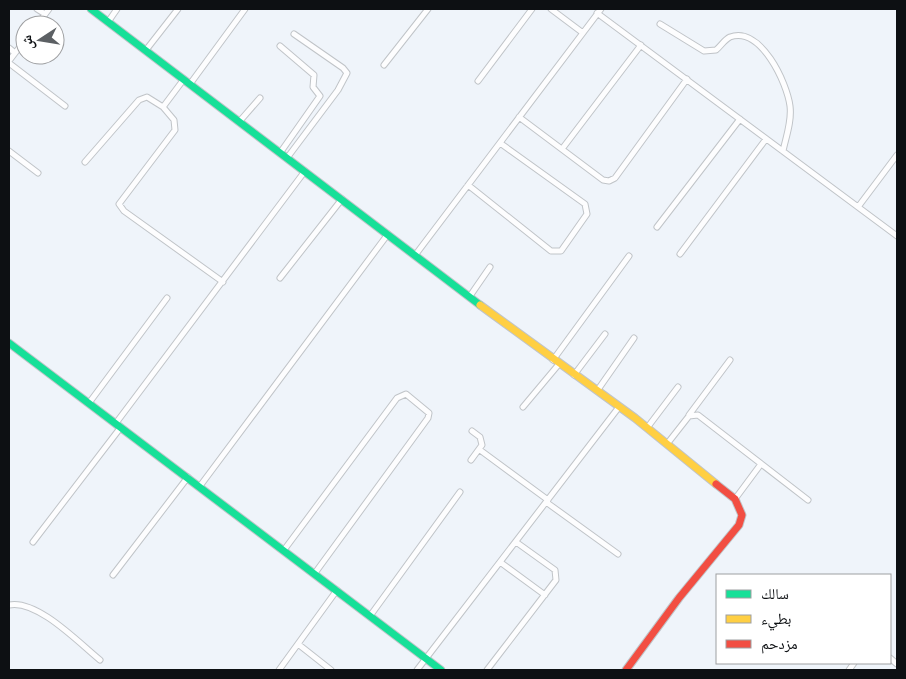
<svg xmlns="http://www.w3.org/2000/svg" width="906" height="679" font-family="'Exo 2','Noto Naskh Arabic',sans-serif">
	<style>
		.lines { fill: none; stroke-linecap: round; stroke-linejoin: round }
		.street-casing { stroke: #c0c4c8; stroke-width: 7 }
		.fast-casing { stroke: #c0c4c8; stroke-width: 9 }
		.slow-casing { stroke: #c0c4c8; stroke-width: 9 }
		.jam-casing { stroke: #c0c4c8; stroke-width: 9 }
		.street { stroke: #fdfdfe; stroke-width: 5 }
		.fast { stroke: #16e098; stroke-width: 7 }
		.slow { stroke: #ffcf43; stroke-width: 7 }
		.jam { stroke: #f24e42; stroke-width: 7 }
	</style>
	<rect width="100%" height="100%" fill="#eff4fa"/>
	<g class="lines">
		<defs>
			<path id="street" d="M37,9L45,14
				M551,9L583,33
				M597,13L897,236
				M108,22L117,9
				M660,24L704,51L716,50C721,46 724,40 730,37C761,26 787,83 790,106C792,121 786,137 783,151
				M37,25L49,9
				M9,48L15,53
				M146,50L178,9
				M9,61L25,40
				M9,63L65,106
				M384,65L428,9
				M478,81L532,9
				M190,84L245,9
				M163,107L174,120L175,130L119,204L124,211L223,282
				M519,117L603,180L609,181L615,178L687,79
				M239,122L260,98
				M562,149L641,45
				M9,151L38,173
				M280,153L320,96L313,87L314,75L280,46
				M287,158L338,90L347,73L343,68L294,34
				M85,162L139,100L147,97L163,107L184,79
				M468,185L551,251H561L587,214L585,204L500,143
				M858,207L897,155
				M657,227L740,119
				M416,254L601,9
				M680,254L766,139
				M280,278L342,199
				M470,296L490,267
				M553,360L629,256
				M574,375L605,334
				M597,391L634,338
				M89,403L167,298
				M523,407L559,364
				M689,415L730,360
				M116,423L305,171
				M647,428L678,387
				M667,444L689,416L698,415L808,500
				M480,450L548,500
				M471,460L482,445L480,437L472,431
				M200,486L388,234
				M735,499L761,464
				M546,502L618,554
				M33,542L121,427
				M284,550L397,398L406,394L429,413L428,418L315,573
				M500,562L545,595
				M113,575L188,477
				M9,605C37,599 79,643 100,660
				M370,616L460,492
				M298,644L331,670
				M890,658L897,664
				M279,670L337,590
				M417,670L619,407
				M487,670L556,580L555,570L516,542
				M849,670L854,663"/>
			<path id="fast" d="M91,9L480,305
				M9,343L441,670"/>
			<path id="slow" d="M480,305L635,418L716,484"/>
			<path id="jam" d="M626,670L679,598L739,525L742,515L735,499L716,484"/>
		</defs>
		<use href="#street" class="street-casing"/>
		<use href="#fast" class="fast-casing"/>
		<use href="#slow" class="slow-casing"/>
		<use href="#jam" class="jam-casing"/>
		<use href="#street" class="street"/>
		<use href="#fast" class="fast"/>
		<use href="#slow" class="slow"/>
		<use href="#jam" class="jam"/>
	</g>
	<rect width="906" height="679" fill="none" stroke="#0d1013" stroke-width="20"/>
	<rect x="716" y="574" width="175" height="90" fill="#ffffff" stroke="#9e9fa1"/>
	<rect x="726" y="590" width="25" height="8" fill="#16e098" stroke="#9e9fa1"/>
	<text x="761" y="599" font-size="15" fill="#0d1013">سالك</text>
	<rect x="726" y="615" width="25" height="8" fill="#ffcf43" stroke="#9e9fa1"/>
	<text x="761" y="624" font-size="15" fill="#0d1013">بطيء</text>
	<rect x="726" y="640" width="25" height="8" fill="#f24e42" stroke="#9e9fa1"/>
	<text x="761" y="649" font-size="15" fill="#0d1013">مزدحم</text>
	<g transform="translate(40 40) rotate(258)"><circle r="24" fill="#ffffff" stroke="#9e9fa1"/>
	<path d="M0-4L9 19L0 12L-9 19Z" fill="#5c6064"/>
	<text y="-8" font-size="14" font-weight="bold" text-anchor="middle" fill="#0d1013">ش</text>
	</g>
</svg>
